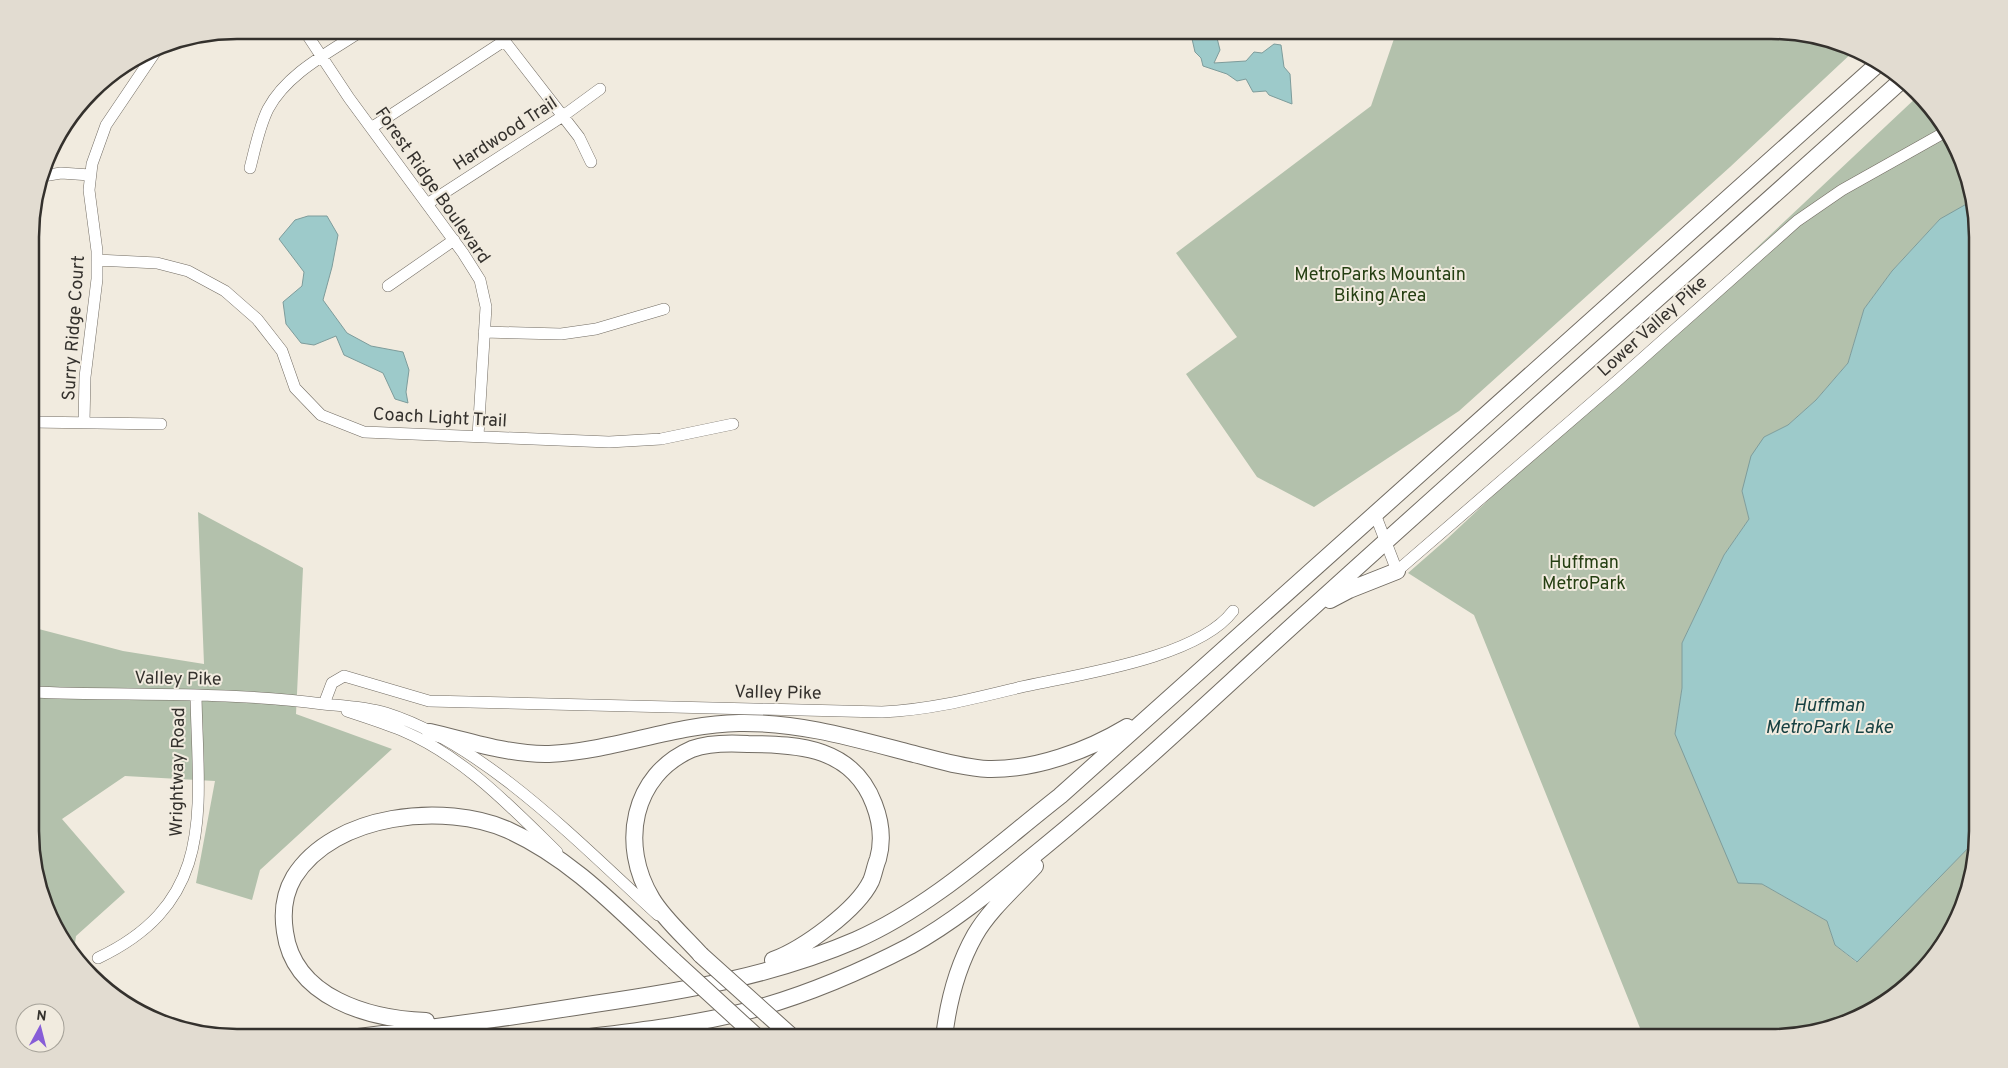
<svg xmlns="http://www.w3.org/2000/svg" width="2008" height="1068" font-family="Overpass,sans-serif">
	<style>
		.green { fill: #b3c1ac }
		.water { fill: #9dcaca; stroke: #7e9c9b }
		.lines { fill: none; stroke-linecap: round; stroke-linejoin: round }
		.minor-casing { stroke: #726c63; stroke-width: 12 }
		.highway-casing { stroke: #726c63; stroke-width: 18 }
		.minor { stroke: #fff; stroke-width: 11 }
		.highway { stroke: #fff; stroke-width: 16 }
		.highway-bridge-casing { stroke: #726c63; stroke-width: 18; stroke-linecap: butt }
		.highway-bridge { stroke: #fff; stroke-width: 16 }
		.labels { text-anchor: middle; stroke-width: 4; stroke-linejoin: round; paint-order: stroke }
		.street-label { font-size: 18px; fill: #34312d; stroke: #f1ebdf }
		.park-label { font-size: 18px; fill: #253f12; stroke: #f1ebdf }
		.water-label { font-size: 19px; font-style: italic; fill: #174142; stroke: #f1ebdf }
		.rim { fill: none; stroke: #34312d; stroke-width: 2.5 }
	</style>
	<rect width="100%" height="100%" fill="#f1ebdf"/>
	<path class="green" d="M1397,30H1771L1855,50L1730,167L1459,411L1314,507L1257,477L1186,374L1237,337L1176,253L1371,106Z
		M1919,95L1943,122L1973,202L1940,219L1892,271L1864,309L1848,363L1816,400L1788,425L1764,437L1742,491L1749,519L1724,555L1682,643V688L1675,734L1762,884L1827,921L1835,945L1856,962L1976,840L1957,921L1886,1003L1837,1027L1784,1038H1644L1474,615L1408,573L1448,538Z
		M198,512L303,568L296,714L392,749L260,870L252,900L196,883L215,781L125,776L62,819L125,892L76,936L73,957L46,910L32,858L31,627L123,651L204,664Z"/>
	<path class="water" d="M1190,30H1215L1220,50L1214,63L1246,61L1254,52L1262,53L1274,44L1281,45L1284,67L1290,74L1292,104L1269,95L1266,91L1253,92L1246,79L1237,81L1227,74L1203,66L1201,58L1195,52Z
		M1970,202H1973L1976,210L1978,831L1976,840L1857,962L1835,945L1827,921L1762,884L1738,883L1675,734L1682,688V643L1724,555L1749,519L1742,491L1751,456L1764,437L1788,425L1816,400L1848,363L1864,309L1892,271L1940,219Z
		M308,216H327L338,235L332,267L323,300L347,333L371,346L403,352L409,370L406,392L408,403L395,399L383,373L344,355L336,336L314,345L301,343L286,324L283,302L302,286L304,272L279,239L295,220Z
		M1957,921L1926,968L1892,998L1914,969Z"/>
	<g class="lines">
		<defs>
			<path id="minor" d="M304,30L349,98L463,253L480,280L486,307L478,436
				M496,30L579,137L591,162
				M371,128L504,41
				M250,168C255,149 259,127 268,109C287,73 330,52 363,30
				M43,176L61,173L90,175
				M427,204L563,116L600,89
				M97,260L157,263L188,271L225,291L257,319L282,351L295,388L321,415L364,432L609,442L661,439L733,424
				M388,286L454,240
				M484,332L561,334L596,329L664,309
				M31,422L161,424
				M84,422L85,377L97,279V251L89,190L92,164L106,125L160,45
				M1375,514L1397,571L1617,381L1797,221L1842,190L1947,131
				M31,692C128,696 226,691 323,704C344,706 366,707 386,713C485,744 582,846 658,915
				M324,704L332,683L344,676L429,701L882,712C929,710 972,699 1017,688C1074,675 1197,659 1233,611
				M347,711C365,717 384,723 401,730C463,756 510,806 557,852
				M98,958C218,901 198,808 196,696"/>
			<path id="highway" d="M1330,600L1349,590L1397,571
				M430,732C469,741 510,755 549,754C614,751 675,724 739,723C799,722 853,738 910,753C935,759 962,768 988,769C1035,770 1087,751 1127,727
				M701,955C685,937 664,919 652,899C619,845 632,775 692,749C708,743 731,743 748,744C800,744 853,748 874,804C881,822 883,841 878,859C875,866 874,874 871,881C857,910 803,949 773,960
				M426,1021C369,1019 294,998 285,932C282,913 284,894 294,877C334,813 445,802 508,830C573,859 622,913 674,961
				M350,1038C432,1028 513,1017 594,1004C683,991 773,976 856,940C931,907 995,847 1060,796L1879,63
				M582,1038C637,1031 693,1025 747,1011C804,996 858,973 910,946C959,919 1001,882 1044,847C1137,771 1223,688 1312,608C1508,430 1707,256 1903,79
				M944,1038C948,1002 957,967 975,935C990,909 1015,888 1035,866"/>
		</defs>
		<use href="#minor" class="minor-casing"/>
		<use href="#highway" class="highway-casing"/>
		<use href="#minor" class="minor"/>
		<use href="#highway" class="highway"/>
		<defs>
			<path id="highway-bridge" d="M701,955L790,1035
				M674,961L757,1037"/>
		</defs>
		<use href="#highway-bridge" class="highway-bridge-casing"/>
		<use href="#highway-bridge" class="highway-bridge"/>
	</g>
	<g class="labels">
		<g class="street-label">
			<text transform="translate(505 133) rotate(-33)" y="6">Hardwood Trail</text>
			<text transform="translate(433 185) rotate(55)" y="6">Forest Ridge Boulevard</text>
			<text transform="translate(1652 326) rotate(-42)" y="6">Lower Valley Pike</text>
			<text transform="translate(73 328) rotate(-86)" y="6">Surry Ridge Court</text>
			<text transform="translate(440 417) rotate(3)" y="6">Coach Light Trail</text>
			<text transform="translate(178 678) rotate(1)" y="6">Valley Pike</text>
			<text transform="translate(778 692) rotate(1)" y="6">Valley Pike</text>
			<text transform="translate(177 772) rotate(-89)" y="6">Wrightway Road</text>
		</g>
		<g class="park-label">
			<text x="1380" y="280">MetroParks Mountain<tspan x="1380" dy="21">Biking Area</tspan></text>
			<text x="1584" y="568">Huffman<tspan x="1584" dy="21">MetroPark</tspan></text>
		</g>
		<g class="water-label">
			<text x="1829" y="711">Huffman<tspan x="1829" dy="22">MetroPark Lake</tspan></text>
		</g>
	</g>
	<path d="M0 0H2008V1068H0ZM237 39H1771A198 198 0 0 1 1969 237V831A198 198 0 0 1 1771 1029H237A198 198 0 0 1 39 831V237A198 198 0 0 1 237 39Z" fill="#e2dcd1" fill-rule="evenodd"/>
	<path class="rim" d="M237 39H1771A198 198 0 0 1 1969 237V831A198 198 0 0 1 1771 1029H237A198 198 0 0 1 39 831V237A198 198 0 0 1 237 39Z"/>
	<g transform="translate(40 1028) rotate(7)"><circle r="24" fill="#f1ebdf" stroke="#a5a198"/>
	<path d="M0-4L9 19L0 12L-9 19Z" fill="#875dd7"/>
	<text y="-8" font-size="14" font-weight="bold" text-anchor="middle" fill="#34312d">N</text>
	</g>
</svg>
